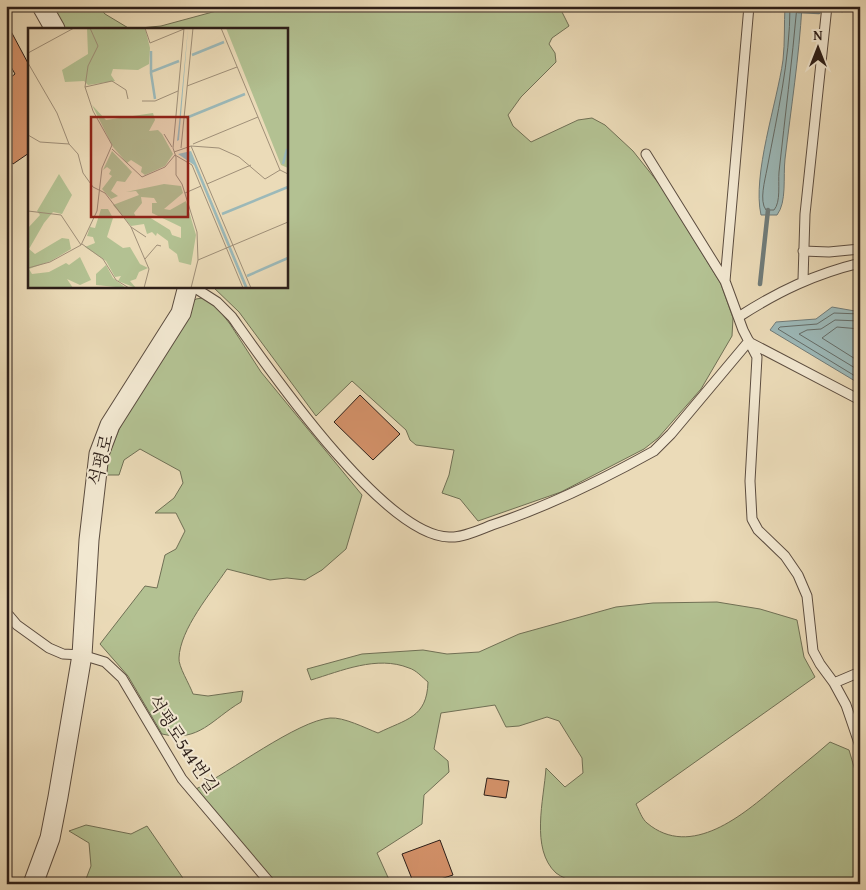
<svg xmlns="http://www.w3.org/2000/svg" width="866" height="890" font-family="'Gentium Book Plus','Noto Serif KR',serif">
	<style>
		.green { fill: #b3c192; stroke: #707055 }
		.water { fill: #9cb9b9; stroke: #6f7b79 }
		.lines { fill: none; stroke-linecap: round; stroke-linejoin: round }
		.shore { stroke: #646c68; stroke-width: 1 }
		.stream { stroke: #6f7b79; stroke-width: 4.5 }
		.building { fill: #d39169; stroke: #2c1e18 }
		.lane-casing { stroke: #5c4d40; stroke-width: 11 }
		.street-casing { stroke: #5c4d40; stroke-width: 21 }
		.lane { stroke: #f2e8d1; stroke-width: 9 }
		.street { stroke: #f2e8d1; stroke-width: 19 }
		.labels { text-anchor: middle; stroke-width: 4; stroke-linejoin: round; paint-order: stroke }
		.street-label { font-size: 18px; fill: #2c1e18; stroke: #f2e8d1 }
		.inset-river { fill: none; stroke: #9cb9b9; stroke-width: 2.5 }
		.inset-road { fill: none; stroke: #9f8f78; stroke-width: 1 }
		.view { fill: #8f2418; fill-opacity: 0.15; stroke: #8f2418; stroke-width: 2.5 }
		.inset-edge { fill: none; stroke: #2c1e18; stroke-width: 2.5 }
	</style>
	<rect width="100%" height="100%" fill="#ebdbb8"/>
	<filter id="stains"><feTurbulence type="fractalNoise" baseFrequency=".004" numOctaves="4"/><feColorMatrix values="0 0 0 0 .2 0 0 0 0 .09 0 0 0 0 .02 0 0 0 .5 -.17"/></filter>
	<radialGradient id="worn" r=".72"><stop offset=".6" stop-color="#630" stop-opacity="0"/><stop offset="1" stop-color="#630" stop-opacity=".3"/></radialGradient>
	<path class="green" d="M51,6H98L105,14L130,29L161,26L220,10L253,6H559L569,26L552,38L549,44L555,53L556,62L521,97L508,115L513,126L531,142L578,120L592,118L605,125L633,151L660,185L721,284L733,318L732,336L701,389L658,438L644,449L561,492L478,521L460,499L442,493L449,475L454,450L416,445L410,440L406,430L352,381L316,416L239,312L212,286H286V29H64Z
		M209,297L230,324L261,372L362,495L346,549L322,570L305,580L287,578L270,580L227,569C211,593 180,629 179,658C178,666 190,685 193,694L208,696L243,691L241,702C212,719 199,743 162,734L128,676L100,644L145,586L157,588L165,555L176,549L185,531L176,513H155L174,498L183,483L180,471L140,449L124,460L119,475H103C120,413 153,364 185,310L196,299Z
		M717,602L760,609L797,620L804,657L815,677L636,804C639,810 642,819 647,823C691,860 744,814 777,786C795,771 813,757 830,742L849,750L860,787V884H576C570,880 561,877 556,873C530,849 544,799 546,768L565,787L583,773L582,758L559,721L547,717L519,726L506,727L495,705L441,713L434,749L448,761L449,772L424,795L422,824L377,853L391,884H276L204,803L196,789C230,772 297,721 330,718C344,717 365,728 378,733C406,719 427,718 428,682C422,677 416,670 409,668C377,655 341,671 311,680L307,669L362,654L423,650L447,654L479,652L519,634L616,607L653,603Z
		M86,825L131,834L147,826L187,884H84L91,866L89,843L69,831Z"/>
	<path class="water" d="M785,6H802C799,58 791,108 785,159C783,177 787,202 777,215H761C752,175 777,103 783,60C785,42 784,24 785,6Z
		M832,307L855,311L860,308V384L770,330L776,322L816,319Z"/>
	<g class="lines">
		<path class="shore" d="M790,6C790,62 777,115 767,169C765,180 759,201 766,210H774C781,202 778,183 779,172C785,117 792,62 797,6
			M860,314L834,313L817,324L780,327L778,329L860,379
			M860,321L835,320L821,329L807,330L799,334L860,371
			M860,329L837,327L822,338L860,362"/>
		<path class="stream" d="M842,10L855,6
			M798,11L819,12
			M760,284L768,210"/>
	</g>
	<path class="building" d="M6,22L29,65V153L13,164L6,155V81L15,74L6,58Z
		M360,395L400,434L373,460L334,422Z
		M487,778L509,781L506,798L484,795Z
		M440,840L453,875L425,884H414L402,854Z"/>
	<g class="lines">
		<defs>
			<path id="lane" d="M749,6L725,281L743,330L757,357L750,481L752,519L758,530L785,556L798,575L807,596L813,651L820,664L834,683L846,705L860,746
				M646,154L725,281
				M803,251L829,252L860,249
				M803,280L805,214L827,6
				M192,286L217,302L232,317C269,369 384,536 449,537C462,538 479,530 492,525C549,506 602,480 654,451L671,434L749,341
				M740,316C779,291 815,274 860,263
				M749,342L860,400
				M6,612L17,625L49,648L63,654L82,655L105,662L122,678L182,779L271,884
				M834,683L860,672"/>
			<path id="street" d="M42,6L55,29
				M33,884L50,838L58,797L82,655L89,540L99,454L110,425L181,313L188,286"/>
		</defs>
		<use href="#lane" class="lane-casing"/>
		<use href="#street" class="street-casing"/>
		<use href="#lane" class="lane"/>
		<use href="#street" class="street"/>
	</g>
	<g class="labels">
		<g class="street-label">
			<text transform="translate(101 460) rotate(-76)" y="6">석평로</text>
			<text transform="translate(183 744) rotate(57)" y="6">석평로544번길</text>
		</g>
	</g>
	<g transform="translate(28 28)">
		<rect width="260" height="260" fill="#ebdbb8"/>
		<path d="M59,0H117L122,20L121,36L110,42L85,41L83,47L87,53L60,57L56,53L37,54L34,42L60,26ZM198,0H260V140L253,137ZM64,77L78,92L125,85L127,92L121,103L130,102L134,106L145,126L137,138L117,147L113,144L114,139L103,132L99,135L85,119ZM84,123L104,144L97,154L89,153L83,163L90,168L83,171L74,161L84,148L81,146L83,142L79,139L75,142ZM31,146L44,167L34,186L25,184L16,195L1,221L7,226L34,210L41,211L43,221L23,233L1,241L4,246L21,244L38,235L41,237L52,229L63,252L52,257L39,251L45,260H2L0,259V200L12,187L9,183ZM136,156L153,158L155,165L136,181L142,182L158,173L168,207L163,237L151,234L149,226L141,220L140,213L129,205L128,208L124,204L119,206L116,196L103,198L85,177L111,167L108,163L98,164ZM113,169L126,170L129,175H124V185L153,199V210L144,207L142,202L121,189H108L106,185L114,175ZM73,181H80L85,190L79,209L95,220L102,219L112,236L120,240L111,244L108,251L102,253L108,260L90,253L93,248L87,249L78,233L57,219L67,215L65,209L59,208L62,199L67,200ZM78,237L85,250L98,260L68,257V246Z" fill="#b3c192" fill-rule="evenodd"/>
		<path d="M160,0L151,112L149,113L151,95ZM163,123L220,260H217L166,137L150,126Z" fill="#9cb9b9"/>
		<path class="inset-river" d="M123,23V44L151,33M164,27L196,14M123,45L127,71M158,90L217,66M255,136L259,121M194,186L260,159M219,248L260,230"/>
		<path class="inset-road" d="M117,0L122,15L156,1M156,0L145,120L148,129V147L154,156L169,204L170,232L163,260M193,0L252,142L260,146M0,25L46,0M0,35L29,85L41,116L50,126L55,145L65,159L77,165L103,199L121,241L116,260M159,58L209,39M57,59L84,53L98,62L100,71M114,73H127L150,63M136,106L144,119M0,107L12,114L41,116M165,116L230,89M163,118L223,260M153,120L165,0M84,121L114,149L137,139L147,127M146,124L163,118L191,120L211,129L237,151L252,142M147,127L164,137L215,260M179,156L223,137M157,165L173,158M0,183L33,187L53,217M103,199L118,209M54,216L75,231L88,252L101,260M117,231L129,217L133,218M170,232L260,194M0,240L22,234L53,217L69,183L74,140L84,117L65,83L57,59L60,38L70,18L62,0"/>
		<path class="view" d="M63,89H160V189H63Z"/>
		<rect width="260" height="260" class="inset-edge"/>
	</g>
	<rect width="866" height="890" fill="none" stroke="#ebdbb8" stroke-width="25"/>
	<rect x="8" y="8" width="851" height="875" fill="none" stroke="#2c1e18" stroke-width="2.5"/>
	<rect x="12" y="12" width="841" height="865" fill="none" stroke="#2c1e18"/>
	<g transform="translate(818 48)" stroke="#f2e8d1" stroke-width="4" paint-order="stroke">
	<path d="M0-4L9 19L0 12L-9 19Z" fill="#2c1e18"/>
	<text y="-8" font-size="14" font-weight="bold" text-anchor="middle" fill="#2c1e18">N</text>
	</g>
	<rect width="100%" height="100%" filter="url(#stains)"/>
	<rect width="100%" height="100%" fill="url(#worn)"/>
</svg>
